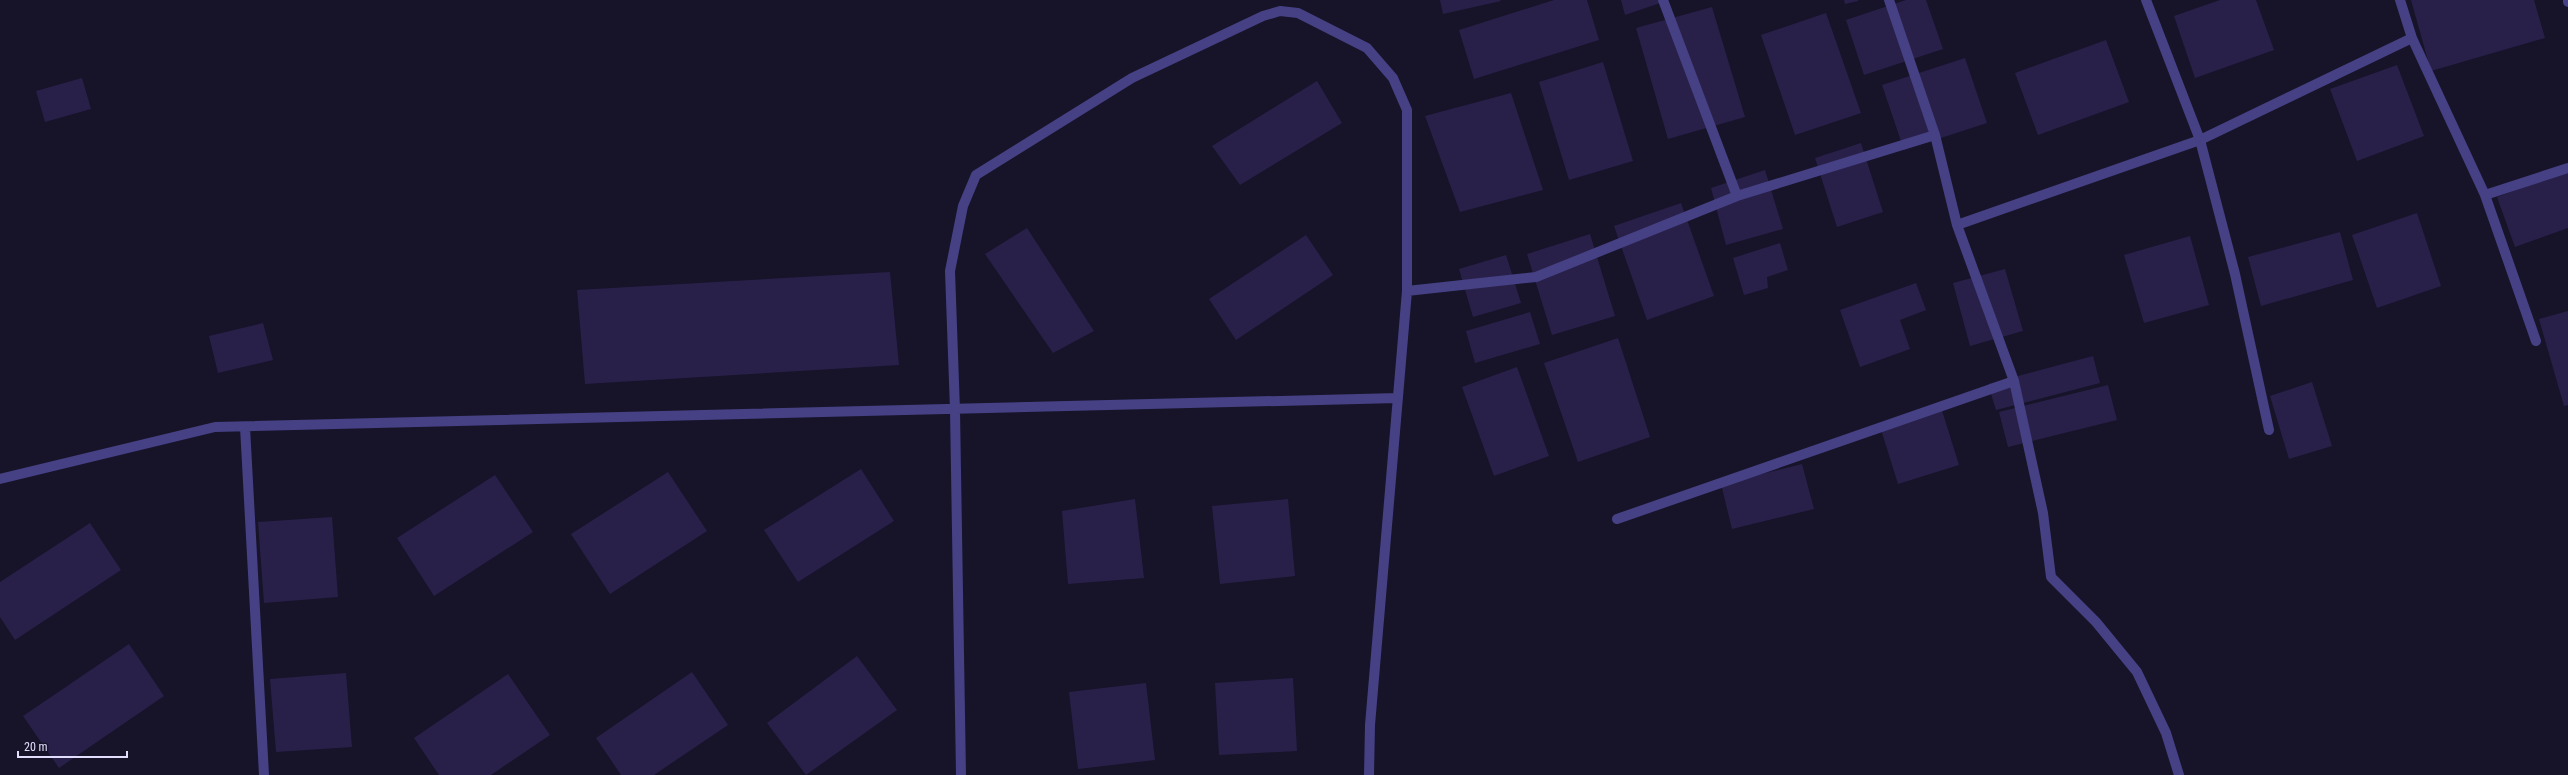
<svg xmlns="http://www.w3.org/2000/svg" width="2568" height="775" font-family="'Roboto Condensed',sans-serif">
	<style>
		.building { fill: #292049 }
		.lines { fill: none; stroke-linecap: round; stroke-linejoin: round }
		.minor { stroke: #454184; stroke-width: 10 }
	</style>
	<rect width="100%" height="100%" fill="#171329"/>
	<path class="building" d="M1440,0H1500L1501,1L1443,14Z
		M1554,0H1587L1599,40L1474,79L1459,30Z
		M1621,0H1669L1625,15Z
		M1844,0H1858V1L1845,4Z
		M1906,0H1926L1943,49L1864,75L1846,20Z
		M2220,0H2256L2274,50L2195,78L2174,16Z
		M2411,0H2534L2545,38L2431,71Z
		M1712,7L1745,117L1668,139L1636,28Z
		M1826,13L1861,113L1795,135L1761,35Z
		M2106,40L2129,102L2038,135L2015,73Z
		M1965,58L1987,123L1904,150L1882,85Z
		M1603,62L1633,161L1569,180L1539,82Z
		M2397,65L2424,136L2357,161L2330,89Z
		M82,78L91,109L45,122L36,91Z
		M1317,81L1342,123L1240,185L1212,146Z
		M1511,93L1543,190L1460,212L1425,116Z
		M1861,143L1883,212L1837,227L1815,158Z
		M1765,170L1783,229L1726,245L1711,188Z
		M2568,171V228L2515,247L2497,197Z
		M1681,203L1714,296L1647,320L1614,226Z
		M2417,213L2441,286L2377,308L2352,235Z
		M1027,228L1094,331L1053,353L985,254Z
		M2340,232L2353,280L2261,306L2248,257Z
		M1590,234L1615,316L1552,335L1527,254Z
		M1306,235L1333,275L1236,340L1209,299Z
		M2190,236L2209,305L2144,323L2124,255Z
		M1780,243L1788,270L1767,277L1768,288L1744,295L1733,258Z
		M1506,255L1521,303L1473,317L1459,269Z
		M2005,269L2023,331L1970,346L1953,283Z
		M890,272L899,365L585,384L577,290Z
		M1916,283L1926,310L1900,320L1910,349L1860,367L1840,310Z
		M2568,311V405L2564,406L2539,319Z
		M1530,312L1540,344L1475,363L1466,331Z
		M263,323L273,360L218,373L209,336Z
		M1618,338L1650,437L1578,462L1544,363Z
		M2093,356L2100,383L1996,410L1988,384Z
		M1517,367L1549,456L1494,476L1462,387Z
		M2312,382L2332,446L2289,459L2270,396Z
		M2108,385L2117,420L2008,447L1999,412Z
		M1940,404L1959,465L1898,484L1879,423Z
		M1802,464L1814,509L1732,529L1721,484Z
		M861,469L894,521L798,582L764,530Z
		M668,472L707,531L610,594L571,534Z
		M495,475L533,532L434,596L397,538Z
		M1135,499L1144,578L1068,584L1062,511Z
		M1288,499L1295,576L1220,584L1212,506Z
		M332,517L338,597L264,603L258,522Z
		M90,523L121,570L15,640L0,617V582Z
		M129,644L164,696L59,768L23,716Z
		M857,656L897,710L806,775L767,723Z
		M692,672L728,725L654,775H621L596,738Z
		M346,673L352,747L276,752L270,679Z
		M508,674L550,735L491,775H439L414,738Z
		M1293,678L1297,751L1219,755L1215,683Z
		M1146,683L1155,760L1078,769L1069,692Z"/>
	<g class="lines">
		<path class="minor" d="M1663,0L1737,196
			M2146,0L2200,140L2235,274L2269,430
			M2400,0L2412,38L2485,195L2536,341
			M2568,0V2
			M2485,195L2568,168
			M1957,225L2200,140L2412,38
			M1407,291L1536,277L1737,196L1935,135
			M2014,381L2043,513L2051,577L2096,622L2137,672L2166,733L2179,775
			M245,427L264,775
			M0,479L215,427L1398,398
			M1617,519L2014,381L1957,225L1935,135L1889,0
			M961,775L955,410L950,271L963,206L976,175L1132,78L1263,16L1280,11L1298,13L1367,48L1393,78L1407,110V291L1370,725L1369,775"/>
	</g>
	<path d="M18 751v6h109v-6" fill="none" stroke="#e1ddfd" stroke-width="2"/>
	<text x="24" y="751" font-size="12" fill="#e1ddfd" stroke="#171329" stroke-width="3" paint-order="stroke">20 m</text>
</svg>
